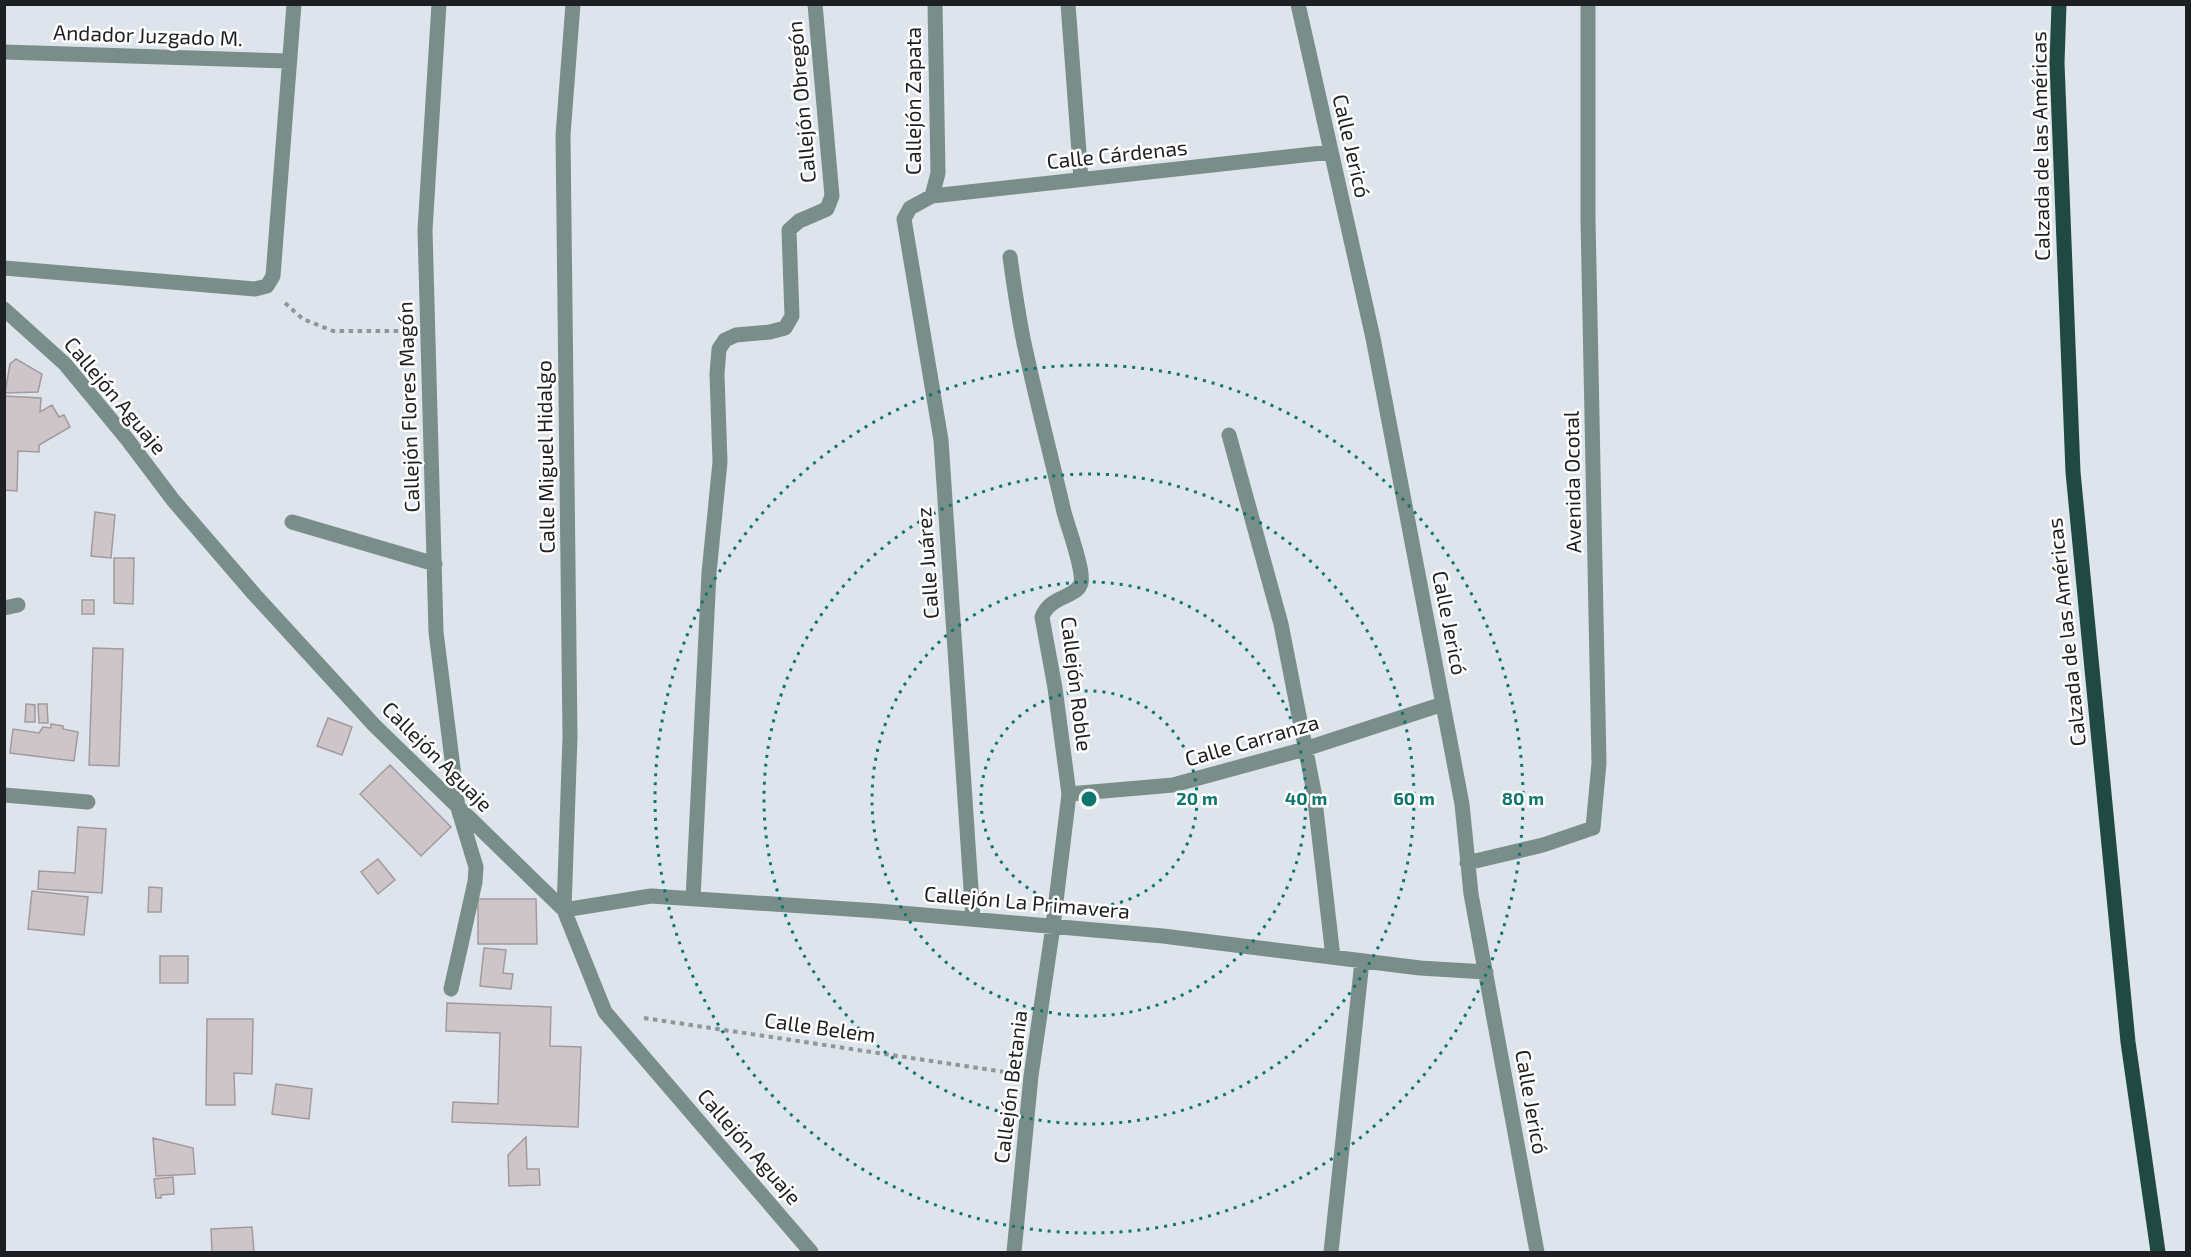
<svg xmlns="http://www.w3.org/2000/svg" width="2191" height="1257" font-family="'Exo 2',sans-serif">
	<style>
		.building { fill: #cec5c9; stroke: #a39a9d; stroke-width: 1.5 }
		.lines { fill: none; stroke-linecap: round; stroke-linejoin: round }
		.path { stroke: #91969b; stroke-width: 4; stroke-dasharray: 4.5 4.5; stroke-linecap: butt }
		.lane { stroke: #798e89; stroke-width: 15 }
		.street { stroke: #798e89; stroke-width: 15 }
		.primary { stroke: #204942; stroke-width: 15 }
		.ring { fill: none; stroke: #0f766e; stroke-width: 3; stroke-dasharray: 3 6 }
		.labels { text-anchor: middle; stroke-width: 5; stroke-linejoin: round; paint-order: stroke }
		.street-label { font-size: 21px; fill: #1d1f22; stroke: #fff }
		.centre { fill: #0f766e; stroke: #fff; stroke-width: 3 }
		.ring-label { font-size: 18px; text-anchor: middle; font-weight: bold; fill: #0f766e; stroke: #fff; stroke-width: 5; stroke-linejoin: round; paint-order: stroke }
	</style>
	<rect width="100%" height="100%" fill="#dde4eb"/>
	<path class="building" d="M16,359L42,374L38,392L5,393L10,364Z
		M4,396L41,398L40,412L52,405L59,417L64,415L70,427L39,445V452L18,451L17,491L4,490Z
		M95,512L115,515L111,558L91,556Z
		M114,558H134L133,604L114,603Z
		M82,600H94V614H82Z
		M93,648L123,649L119,766L89,765Z
		M26,704L35,705V722H25Z
		M38,704H47L48,723H39Z
		M328,718L352,727L342,755L317,746Z
		M51,724L63,726V729L78,732L74,761L10,753L13,729L39,733L43,727L51,728Z
		M390,765L451,827L421,856L360,794Z
		M78,827L106,829L102,893L38,889L39,871L75,873Z
		M378,859L395,880L378,894L361,872Z
		M149,887L162,888L161,912H148Z
		M32,891L88,897L84,935L28,929Z
		M478,899H536L537,944H478Z
		M484,948L506,950L503,973L513,974L511,989L480,986Z
		M160,956H188V983H160Z
		M447,1003L551,1007L550,1046L581,1047L578,1127L452,1122L453,1102L498,1104L500,1033L446,1031Z
		M207,1019H253L252,1074L234,1073L235,1105H206Z
		M276,1084L312,1089L309,1119L272,1114Z
		M526,1137L527,1169H539L540,1185L509,1186L508,1155Z
		M153,1138L193,1148L195,1174L156,1176Z
		M173,1177L174,1194L161,1195V1198H156L154,1179Z
		M252,1227L254,1252H212L211,1229Z"/>
	<g class="lines">
		<path class="path" d="M285,303L303,319L333,331H401
			M644,1018L1005,1072"/>
		<path class="lane" d="M4,608L18,605
			M4,795L88,802"/>
		<path class="street" d="M439,4L425,230L436,632L458,808L476,867L475,882L451,989
			M573,4L563,135L570,737L564,910L651,896L878,911L1163,936L1420,968L1486,972
			M1068,4L1081,179
			M1298,4L1373,338L1462,804L1471,894L1537,1252
			M4,52L289,61
			M932,196L938,173L935,4
			M1010,257C1014,286 1018,314 1024,343C1036,399 1051,456 1064,512C1068,528 1084,569 1081,583C1077,598 1050,595 1042,617L1055,688L1069,794L1053,926L1031,1076L1014,1252
			M4,268L255,289L267,286L273,276L294,4
			M4,309L65,364L127,439L173,500L254,594L374,725L564,910L605,1012L811,1252
			M1229,435L1281,624L1314,792L1333,957
			M292,522L435,564
			M1069,794L1173,785L1305,749L1443,704
			M1467,863L1543,845L1593,828L1599,763L1588,219V4
			M693,899L709,573L720,462L717,374L719,349L725,340L736,335L770,332L785,328L792,316L789,230L799,221L827,209L832,196L815,4
			M973,919L941,440L904,219L910,208L932,196L1331,152
			M1331,1252L1362,961"/>
		<path class="primary" d="M2059,4L2057,63L2073,472L2128,1042L2158,1252"/>
	</g>
	<g class="ring">
		<circle cx="1089" cy="799" r="108"/>
		<circle cx="1089" cy="799" r="217"/>
		<circle cx="1089" cy="799" r="325"/>
		<circle cx="1089" cy="799" r="434"/>
	</g>
	<g class="labels">
		<g class="street-label">
			<text transform="translate(148 36) rotate(2)" y="7">Andador Juzgado M.</text>
			<text transform="translate(914 101) rotate(-90)" y="7">Callejón Zapata</text>
			<text transform="translate(802 102) rotate(-95)" y="7">Callejón Obregón</text>
			<text transform="translate(1351 146) rotate(77)" y="7">Calle Jericó</text>
			<text transform="translate(2041 146) rotate(-91)" y="7">Calzada de las Américas</text>
			<text transform="translate(1117 155) rotate(-6)" y="7">Calle Cárdenas</text>
			<text transform="translate(115 396) rotate(50)" y="7">Callejón Aguaje</text>
			<text transform="translate(409 407) rotate(-92)" y="7">Callejón Flores Magón</text>
			<text transform="translate(546 457) rotate(-91)" y="7">Calle Miguel Hidalgo</text>
			<text transform="translate(1573 482) rotate(-91)" y="7">Avenida Ocotal</text>
			<text transform="translate(928 563) rotate(-94)" y="7">Calle Juárez</text>
			<text transform="translate(1449 623) rotate(79)" y="7">Calle Jericó</text>
			<text transform="translate(2067 632) rotate(-96)" y="7">Calzada de las Américas</text>
			<text transform="translate(1076 684) rotate(83)" y="7">Callejón Roble</text>
			<text transform="translate(1252 741) rotate(-16)" y="7">Calle Carranza</text>
			<text transform="translate(437 757) rotate(45)" y="7">Callejón Aguaje</text>
			<text transform="translate(1027 903) rotate(5)" y="7">Callejón La Primavera</text>
			<text transform="translate(820 1028) rotate(8)" y="7">Calle Belem</text>
			<text transform="translate(1011 1087) rotate(-83)" y="7">Callejón Betania</text>
			<text transform="translate(1531 1102) rotate(80)" y="7">Calle Jericó</text>
			<text transform="translate(749 1147) rotate(49)" y="7">Callejón Aguaje</text>
		</g>
	</g>
	<circle cx="1089" cy="799" r="9" class="centre"/>
	<g class="ring-label">
		<text x="1197" y="805">20 m</text>
		<text x="1306" y="805">40 m</text>
		<text x="1414" y="805">60 m</text>
		<text x="1523" y="805">80 m</text>
	</g>
	<rect width="2191" height="1257" fill="none" stroke="#1d1f22" stroke-width="12"/>
</svg>
